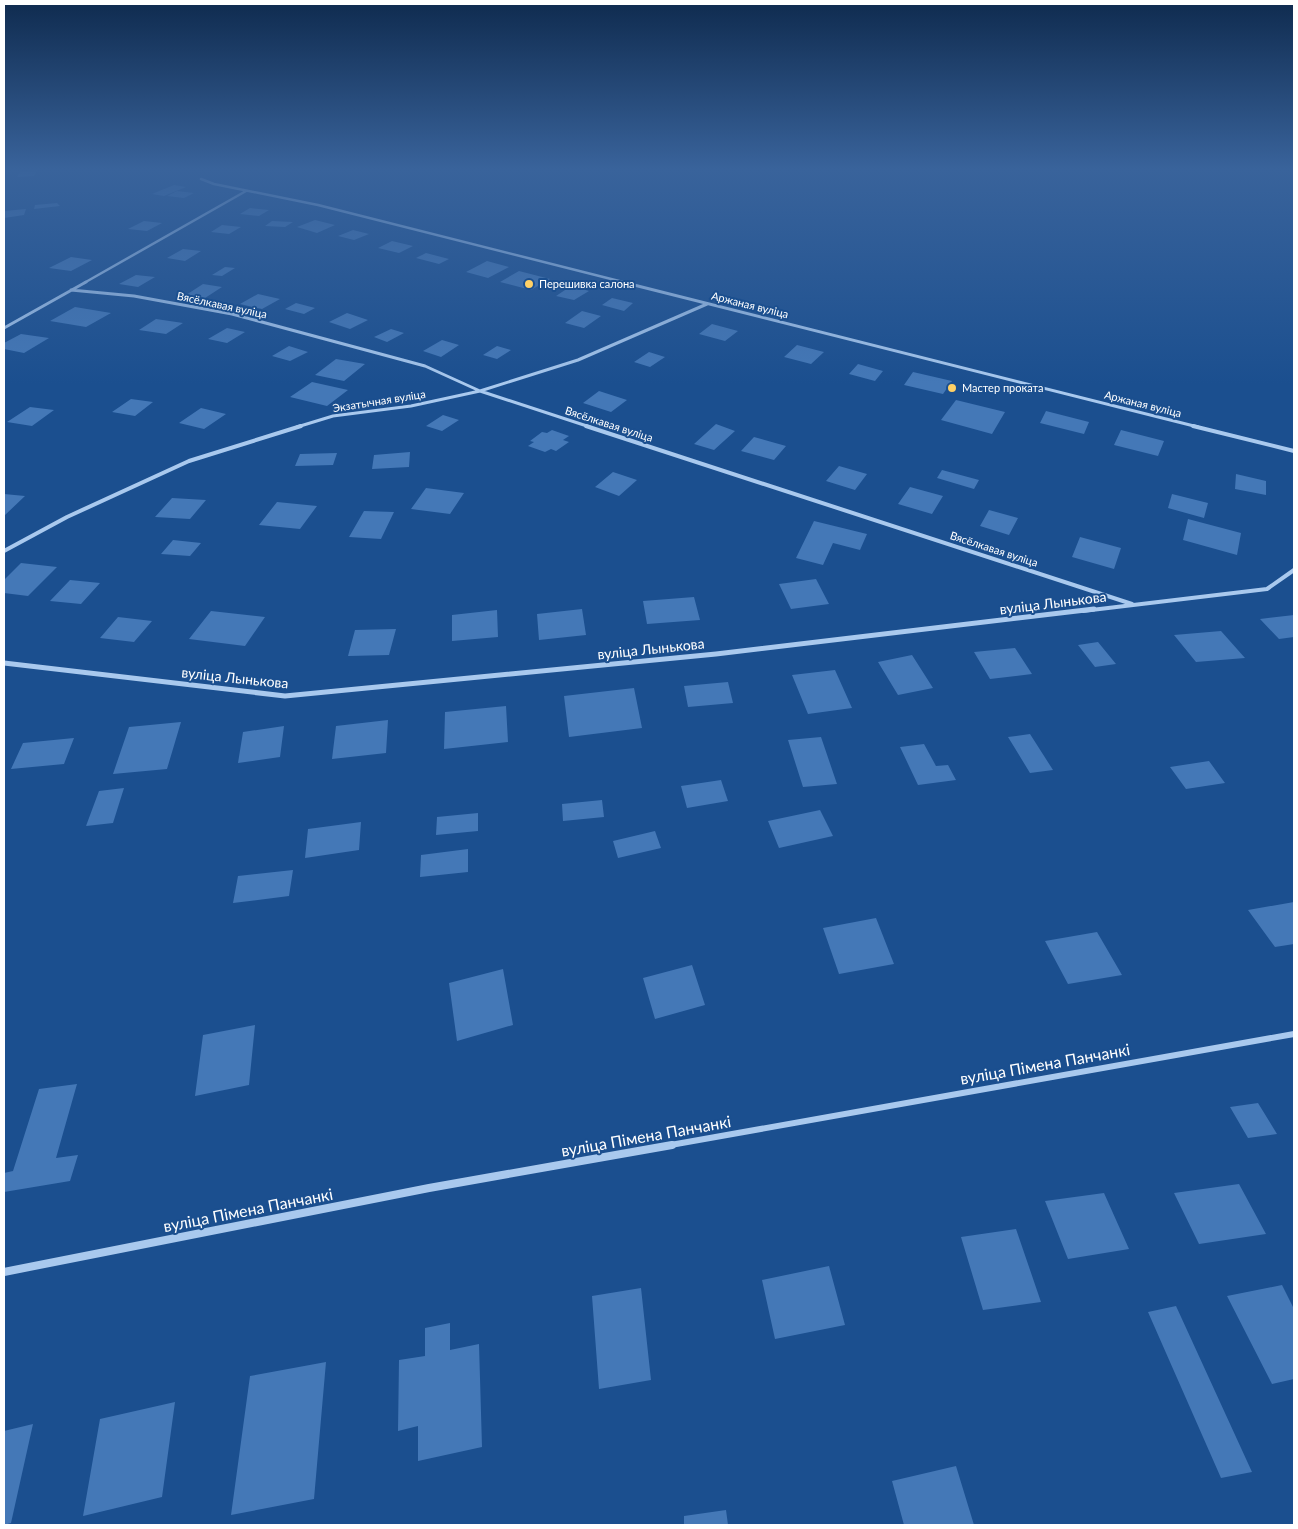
<svg xmlns="http://www.w3.org/2000/svg" width="1298" height="1529" font-family="Lato,sans-serif">
	<style>
		.building { fill: #4478b7 }
		.lines { fill: none; stroke-linecap: round; stroke-linejoin: round }
		.street-far5 { stroke: #a9c9ee; stroke-width: 2.5 }
		.street-far4 { stroke: #a9c9ee; stroke-width: 3 }
		.street-far3 { stroke: #a9c9ee; stroke-width: 4 }
		.street-far2 { stroke: #a9c9ee; stroke-width: 5 }
		.street-far1 { stroke: #a9c9ee; stroke-width: 6 }
		.street { stroke: #a9c9ee; stroke-width: 8 }
		.poi-dot { fill: #ffd166; stroke: #1b4f8f; stroke-width: 2 }
		.labels { text-anchor: middle; stroke-width: 4; stroke-linejoin: round; paint-order: stroke }
		.far-poi-label { font-size: 11px; fill: #fff; stroke: #1b4f8f; text-anchor: start }
		.far-street-label { font-size: 11px; fill: #fff; stroke: #1b4f8f }
		.street-label { font-size: 14px; fill: #fff; stroke: #1b4f8f }
		.near-street-label { font-size: 16px; fill: #fff; stroke: #1b4f8f }
	</style>
	<rect width="100%" height="100%" fill="#1b4f8f"/>
	<path class="building" d="M37,170L34,176L17,177L20,172Z
		M174,185L186,187L164,196L152,194Z
		M177,191L194,193L184,198L167,196Z
		M57,203L60,206L34,209L35,205Z
		M250,208L269,210L259,216L240,214Z
		M26,209L24,215L4,218V211Z
		M315,220L335,225L317,233L297,227Z
		M144,221L162,223L147,231L128,229Z
		M272,221L293,222L285,227L265,226Z
		M222,225L241,227L229,234L211,232Z
		M353,230L369,234L354,240L338,236Z
		M392,241L413,246L399,253L378,248Z
		M183,249L201,251L185,261L167,258Z
		M426,253L449,259L439,264L416,258Z
		M71,257L92,260L71,271L49,268Z
		M487,261L509,267L488,278L466,272Z
		M225,267L235,268L222,276L212,275Z
		M519,271L550,279L531,290L500,282Z
		M136,275L155,277L138,287L119,284Z
		M203,284L222,287L205,298L186,295Z
		M571,286L589,291L574,300L556,296Z
		M258,294L280,299L262,309L240,304Z
		M612,298L633,303L624,311L602,305Z
		M296,303L315,308L304,314L285,309Z
		M75,307L111,313L86,327L50,321Z
		M582,311L601,316L584,328L565,323Z
		M347,313L368,320L350,329L329,322Z
		M156,319L183,323L166,334L139,330Z
		M712,324L738,331L725,341L699,334Z
		M227,328L245,332L227,343L208,339Z
		M391,329L404,333L387,342L374,337Z
		M21,334L49,338L24,353L4,349V343Z
		M442,340L459,345L441,357L423,351Z
		M797,345L824,352L811,364L784,357Z
		M289,346L308,352L290,361L272,356Z
		M497,346L511,350L497,359L483,355Z
		M649,352L665,357L650,367L634,362Z
		M336,359L365,364L344,381L315,375Z
		M858,364L883,371L875,381L849,374Z
		M913,372L952,381L943,394L904,385Z
		M312,382L348,390L327,406L290,397Z
		M599,391L627,400L611,412L583,403Z
		M131,399L153,402L135,416L112,412Z
		M956,400L1005,412L992,434L941,420Z
		M30,407L54,410L32,426L7,422Z
		M201,408L226,414L204,429L179,423Z
		M1046,411L1089,422L1084,434L1040,423Z
		M443,415L459,420L442,431L426,426Z
		M716,424L735,431L714,450L694,444Z
		M552,430L569,436L563,440L569,442L556,451L551,449L545,452L528,446L534,442L530,441L542,432L547,433Z
		M1121,430L1164,441L1158,456L1114,445Z
		M754,437L786,446L774,460L741,451Z
		M410,452L409,467L372,469L374,455Z
		M337,453L333,465L295,466L300,454Z
		M839,466L867,474L855,490L826,481Z
		M942,470L979,480L974,489L937,478Z
		M613,472L637,480L619,496L595,487Z
		M1236,474L1266,481V495L1235,489Z
		M910,487L943,496L932,514L898,504Z
		M426,488L464,493L450,514L411,509Z
		M4,494L25,496L4,516Z
		M1172,494L1208,503L1204,518L1168,508Z
		M172,498L206,500L190,519L155,517Z
		M277,502L317,506L300,529L259,525Z
		M989,510L1018,518L1009,535L980,526Z
		M364,511L394,512L381,539L349,537Z
		M1188,519L1241,533L1237,555L1183,540Z
		M814,521L867,534L860,550L833,543L823,565L796,558Z
		M1080,537L1121,548L1114,569L1072,557Z
		M173,540L201,543L190,556L161,554Z
		M21,563L57,567L28,596L4,593V580Z
		M816,579L829,604L791,609L779,584Z
		M70,580L100,583L81,604L50,601Z
		M694,597L700,620L647,624L643,601Z
		M582,609L586,635L539,640L537,614Z
		M497,610L498,637L452,641V615Z
		M211,611L265,617L245,646L189,639Z
		M1294,615V637L1279,639L1260,619Z
		M118,617L152,621L134,642L100,638Z
		M396,629L389,655L348,656L355,630Z
		M1221,631L1245,658L1196,662L1174,635Z
		M1098,642L1116,664L1095,667L1078,645Z
		M1015,648L1032,674L990,679L974,652Z
		M912,655L933,688L898,695L878,662Z
		M835,670L852,708L808,714L792,675Z
		M728,682L733,703L688,707L684,686Z
		M634,688L642,728L569,737L564,696Z
		M506,706L508,742L444,749L445,712Z
		M388,720L386,753L332,759L336,726Z
		M181,722L167,769L113,774L129,727Z
		M284,726L280,757L238,763L243,732Z
		M1030,734L1053,770L1030,773L1008,737Z
		M821,737L837,784L803,787L788,740Z
		M74,738L64,764L11,769L23,743Z
		M924,744L936,766L948,765L956,780L918,785L900,747Z
		M1209,761L1225,783L1186,789L1170,767Z
		M721,780L728,801L687,808L681,786Z
		M124,788L113,823L86,826L99,791Z
		M602,800L604,817L563,821L562,804Z
		M820,810L833,836L779,848L768,821Z
		M478,813V831L436,835L437,817Z
		M361,822L359,850L305,858L308,829Z
		M655,831L661,848L618,858L613,841Z
		M468,849V872L420,877L421,855Z
		M293,870L289,896L233,903L238,876Z
		M1294,902V944L1275,947L1248,910Z
		M876,918L894,964L839,974L823,928Z
		M1097,932L1122,975L1068,984L1045,941Z
		M692,965L705,1005L655,1019L643,978Z
		M503,969L513,1025L457,1041L449,983Z
		M255,1025L249,1085L195,1096L203,1035Z
		M77,1084L56,1158L78,1155L70,1181L4,1192V1173L13,1171L39,1089Z
		M1258,1103L1277,1134L1248,1138L1230,1107Z
		M1239,1184L1266,1234L1199,1244L1174,1193Z
		M1104,1193L1129,1249L1068,1259L1045,1201Z
		M1016,1229L1041,1302L983,1310L961,1237Z
		M829,1266L845,1325L775,1339L762,1280Z
		M1282,1285L1294,1309V1379L1272,1384L1227,1296Z
		M641,1288L651,1380L599,1389L592,1296Z
		M1176,1306L1252,1472L1221,1478L1148,1312Z
		M450,1323V1350L479,1344L482,1447L418,1461V1426L398,1431L399,1360L425,1356V1328Z
		M326,1362L314,1499L231,1515L250,1376Z
		M175,1402L162,1497L83,1516L100,1419Z
		M33,1424L11,1523L4,1525V1431Z
		M956,1466L974,1525H904L892,1481Z
		M726,1510L728,1525H684V1516Z"/>
	<g class="lines">
		<path class="street-far5" d="M201,179L214,184L318,205L627,283
			M84,283L246,191"/>
		<path class="street-far4" d="M622,282L1198,427
			M71,290L134,296L232,314L425,366L480,391L590,427
			M4,328L86,282
			M297,427L333,416L411,406L480,391L578,360L707,304"/>
		<path class="street-far3" d="M586,426L1132,604
			M1193,426L1294,451
			M4,551L67,517L189,461L301,426
			M1083,611L1267,589L1294,570"/>
		<path class="street-far2" d="M4,663L285,696L716,654L1094,609"/>
		<path class="street-far1" d="M665,1146L1294,1034"/>
		<path class="street" d="M4,1272L429,1188L672,1145"/>
	</g>
	<linearGradient id="sky" x2="0" y2="1"><stop stop-color="#0f2b4f"/><stop offset="0.44" stop-color="#39639b"/><stop offset="1" stop-color="#39639b" stop-opacity="0"/></linearGradient>
	<rect width="1298" height="384" fill="url(#sky)"/>
	<g class="poi-dot">
		<circle cx="529" cy="284" r="5"/>
		<circle cx="952" cy="388" r="5"/>
	</g>
	<g class="labels">
		<g class="far-poi-label">
			<text x="539" y="288">Перешивка салона</text>
			<text x="962" y="392">Мастер проката</text>
		</g>
		<g class="far-street-label">
			<text transform="translate(222 305) rotate(12)" y="4">Вясёлкавая вуліца</text>
			<text transform="translate(750 305) rotate(14)" y="4">Аржаная вуліца</text>
			<text transform="translate(379 401) rotate(-9)" y="4">Экзатычная вуліца</text>
			<text transform="translate(1143 404) rotate(14)" y="4">Аржаная вуліца</text>
			<text transform="translate(609 424) rotate(18)" y="4">Вясёлкавая вуліца</text>
			<text transform="translate(994 549) rotate(18)" y="4">Вясёлкавая вуліца</text>
		</g>
		<g class="street-label">
			<text transform="translate(1053 603) rotate(-7)" y="5">вуліца Лынькова</text>
			<text transform="translate(651 649) rotate(-6)" y="5">вуліца Лынькова</text>
			<text transform="translate(235 678) rotate(6)" y="5">вуліца Лынькова</text>
		</g>
		<g class="near-street-label">
			<text transform="translate(1045 1064) rotate(-10)" y="6">вуліца Пімена Панчанкі</text>
			<text transform="translate(646 1136) rotate(-10)" y="6">вуліца Пімена Панчанкі</text>
			<text transform="translate(248 1210) rotate(-11)" y="6">вуліца Пімена Панчанкі</text>
		</g>
	</g>
	<rect width="1298" height="1529" fill="none" stroke="#ffffff" stroke-width="10"/>
</svg>
